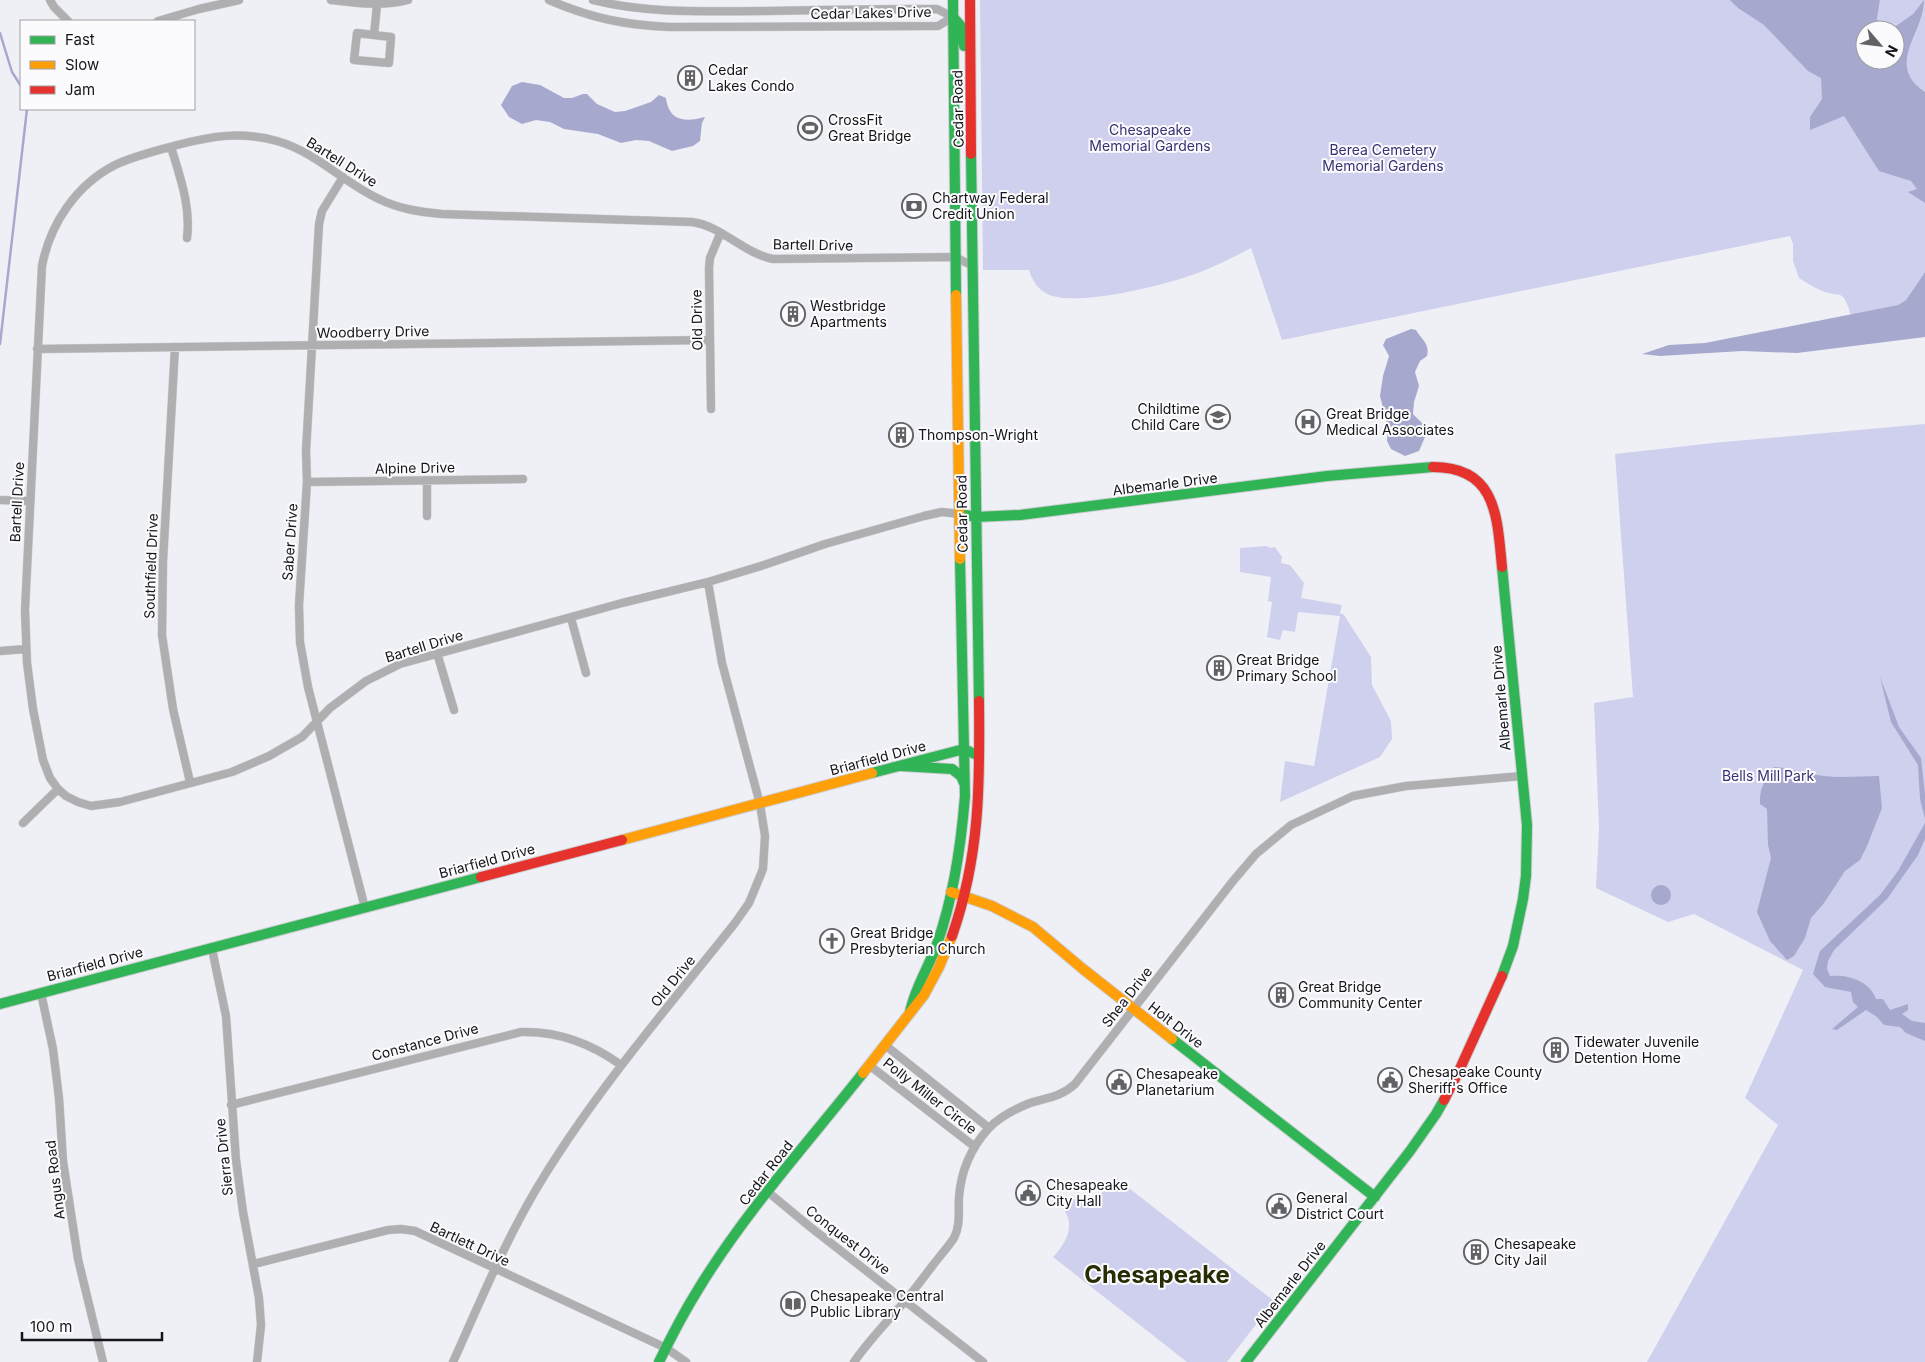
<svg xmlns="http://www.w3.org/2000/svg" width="1925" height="1362" font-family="Inter,sans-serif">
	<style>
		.green { fill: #cfd0ed }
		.water { fill: #a7a8ce; fill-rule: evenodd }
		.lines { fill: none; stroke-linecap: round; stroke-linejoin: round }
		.stream { stroke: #a7a8ce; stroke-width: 2.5 }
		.street-casing { stroke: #cdced2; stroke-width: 9 }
		.fast-casing { stroke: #cdced2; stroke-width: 12 }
		.slow-casing { stroke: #cdced2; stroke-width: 12 }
		.jam-casing { stroke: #cdced2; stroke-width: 12 }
		.street { stroke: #afafb1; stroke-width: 8 }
		.fast { stroke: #30b455; stroke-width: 10 }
		.slow { stroke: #ff9f0a; stroke-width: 10 }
		.jam { stroke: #e5322d; stroke-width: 10 }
		.labels { text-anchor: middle; stroke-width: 4; stroke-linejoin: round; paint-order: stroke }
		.street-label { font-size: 14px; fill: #151519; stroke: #fbfbfe }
		.poi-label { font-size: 14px; fill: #151519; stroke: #fbfbfe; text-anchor: start }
		.park-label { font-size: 14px; fill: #363172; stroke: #fbfbfe }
		.town-label { font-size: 24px; font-weight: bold; fill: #282c03; stroke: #fbfbfe }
	</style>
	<rect width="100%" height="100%" fill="#eff0f6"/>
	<path class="green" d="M980,0H1738L1812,61L1925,189L1914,195L1925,203V272L1906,300L1898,305L1851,315C1842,286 1841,299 1820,290C1813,287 1806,282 1799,278L1793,261V244L1790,236L1282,340L1251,248C1232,258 1213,268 1192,275C1164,285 1068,310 1044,292C1036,287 1032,279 1029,270H983Z
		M1880,0H1925V92C1884,65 1925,34 1924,1L1913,14L1890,30L1881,28L1877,19Z
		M1925,424V1362H1647L1778,1125L1745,1098L1803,970L1694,914L1668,922L1596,888L1599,828L1594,703L1633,697L1615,454L1713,443Z
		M1267,546L1270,548L1275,547L1282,557L1281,563L1290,565L1304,583L1301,598L1342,605L1340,613L1344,615L1371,657L1372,685L1391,721L1392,739L1380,757L1280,802L1285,761L1314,766L1340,616L1298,612L1295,632L1283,630L1280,640L1267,637L1272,602L1268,601L1271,577L1240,572V548Z
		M1116,1178L1274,1301L1227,1362H1187L1053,1257C1061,1249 1070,1236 1069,1223C1069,1218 1065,1212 1063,1207L1066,1199C1072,1198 1077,1200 1083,1200C1097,1200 1108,1188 1116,1178Z"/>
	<path class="water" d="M1730,0H1880L1877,19L1881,27L1890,30L1913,14L1924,0C1925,33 1884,65 1925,92V203L1908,192L1917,189L1911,181L1879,171L1844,116L1810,130V117L1822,99L1821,78L1808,71L1764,25L1738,8ZM1865,30H1895V60H1865Z
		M522,82L540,85L564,98H572L583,94H587L597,104L615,112L625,111L651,102L659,95L666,98C669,122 686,122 705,117L702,123L700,141L693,146L672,151L649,141L636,140L621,143L598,134L564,129L550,122L536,120L522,124L509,117L501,105L512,86Z
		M1925,272V337L1797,353L1742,351L1660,356L1642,354L1669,345L1705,343L1898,305L1906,300Z
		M1411,329L1416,330C1422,340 1430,344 1427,356L1420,361L1415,372L1419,386L1414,402L1413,414L1422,423L1425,437L1419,451L1405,456L1391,449L1387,441L1388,427L1380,396L1383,376L1389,356L1383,345L1386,339Z
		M1880,677L1899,727L1921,758L1925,794V819L1920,799L1918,765L1891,722Z
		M1774,767C1791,768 1807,775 1824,776C1842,778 1861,776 1879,776L1882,808L1867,846L1860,860L1845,871L1824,903L1811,918L1805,938L1794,956L1787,960L1770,941L1757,912L1771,858L1768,845L1767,809L1760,804C1759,789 1765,779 1774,767Z
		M1925,823V839L1918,855L1887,899L1834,950L1828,961L1827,969L1830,976C1848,974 1870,981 1876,999H1883L1890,1010L1908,1004V1010L1902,1014L1912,1021L1925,1023V1041L1906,1033L1900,1027L1884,1025L1877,1017L1866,1010L1837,1030L1832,1029L1858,1007L1853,1002L1851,992L1825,987L1813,974L1820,951L1880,895L1898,871Z
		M1651 895a10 10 0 1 1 20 0a10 10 0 1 1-20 0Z"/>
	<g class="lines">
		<path class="stream" d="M0,33L12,72L21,86
			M0,344L27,109"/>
		<defs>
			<path id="street" d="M50,0L54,7L68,21
				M331,0C357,3 382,7 408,0
				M549,0C591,18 624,25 669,27L938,26L953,17
				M593,0C649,14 707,11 764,11C822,10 879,9 937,9L953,17
				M158,21L199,9L239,0
				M374,35L391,37L389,63L354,60L357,33L374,35L377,5
				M171,147C180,177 191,206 187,238
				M343,177L322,211L319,224L306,451L307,482L299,605L300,642L308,687L365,908
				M175,347L163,561L162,635L173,709L190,782
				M37,349L709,340
				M711,409L709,268L710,258L720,234
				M427,481V516
				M307,482L523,479
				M0,500L29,501
				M960,514L942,512L924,516L825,544L764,565L708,582L622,603L400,664L366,681L330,708L302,737L269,756L232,772L120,802L91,806L78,802L66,796L58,789L50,778L43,760L33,709L27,663L25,610L42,266C50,224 76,185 115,165C134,156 156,151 177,145C212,136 241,131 277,141C316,152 344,183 379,199C399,209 420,212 442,214L692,222C722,226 743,253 773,259L955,257L973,266
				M571,618L586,673
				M0,651L26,649
				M437,653L454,710
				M23,823L58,789
				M212,949L226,1016L236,1160L243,1212L259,1298L261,1325L257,1362
				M41,993L53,1049L59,1098L63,1161L78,1259L103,1362
				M885,1045L989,1128
				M869,1065L975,1147
				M231,1105L521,1032C558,1031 592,1044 621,1065
				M768,1192L809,1226L983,1362
				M254,1264L388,1230L401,1229L415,1231L666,1348L686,1362
				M453,1362C481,1300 507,1236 543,1178C599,1087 669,1006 735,923L749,903L763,869L765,836L760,804L722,663L708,582
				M854,1362C869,1340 888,1321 905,1301C915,1289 924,1277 933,1265C940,1256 948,1247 954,1238C961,1224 958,1212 959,1197C961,1171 971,1148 988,1129C999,1117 1015,1109 1030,1103C1046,1098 1061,1097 1075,1084L1233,881L1256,854L1291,825L1353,796L1406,786L1522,776"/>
			<path id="fast" d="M953,0L956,295
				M953,17L961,26L964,46
				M971,154L979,701
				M960,514L976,517L1020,515L1327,476L1433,467
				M901,766L952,769L961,776L964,783
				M872,773L964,749L979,756
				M1502,976L1513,946L1523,899L1526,876L1527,825L1502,567
				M0,1004L481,877
				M910,1012C915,987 929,967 937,944C954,896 961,846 965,796L960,559
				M1172,1039L1375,1197
				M659,1362C671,1337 684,1312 699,1288C746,1211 807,1144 863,1073
				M1246,1362L1410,1151L1436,1114L1444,1100"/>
			<path id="slow" d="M956,295L960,559
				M622,840L872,773
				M951,892L992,906L1033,927L1083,969L1172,1039
				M863,1073L924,995L939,967L952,936"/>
			<path id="jam" d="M970,0L971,154
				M1433,467C1497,467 1497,517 1502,567
				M481,877L622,840
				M952,936C980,856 980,785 979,701
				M1444,1100L1458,1073L1502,976"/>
		</defs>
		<use href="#street" class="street-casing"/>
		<use href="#fast" class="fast-casing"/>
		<use href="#slow" class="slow-casing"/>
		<use href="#jam" class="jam-casing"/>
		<use href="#street" class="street"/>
		<use href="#fast" class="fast"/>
		<use href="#slow" class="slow"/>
		<use href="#jam" class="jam"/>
	</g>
	<defs>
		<symbol id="building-ring" viewBox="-11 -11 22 22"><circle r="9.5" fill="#fbfbfe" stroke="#616266" stroke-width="1.5"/><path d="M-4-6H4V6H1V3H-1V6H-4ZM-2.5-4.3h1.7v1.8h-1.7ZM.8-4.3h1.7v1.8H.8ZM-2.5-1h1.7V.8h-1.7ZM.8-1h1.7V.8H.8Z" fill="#616266"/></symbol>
		<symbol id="stadium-ring" viewBox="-11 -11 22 22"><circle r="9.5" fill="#fbfbfe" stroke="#616266" stroke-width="1.5"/><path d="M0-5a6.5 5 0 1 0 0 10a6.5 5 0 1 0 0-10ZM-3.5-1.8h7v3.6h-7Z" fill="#616266"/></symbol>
		<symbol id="bank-ring" viewBox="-11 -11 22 22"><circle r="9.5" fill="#fbfbfe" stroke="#616266" stroke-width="1.5"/><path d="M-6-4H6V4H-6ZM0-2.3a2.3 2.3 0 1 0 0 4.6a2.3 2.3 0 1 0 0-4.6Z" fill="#616266"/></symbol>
		<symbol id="school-ring" viewBox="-11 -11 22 22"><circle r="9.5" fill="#fbfbfe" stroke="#616266" stroke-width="1.5"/><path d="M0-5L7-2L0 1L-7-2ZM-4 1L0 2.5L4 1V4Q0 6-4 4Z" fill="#616266"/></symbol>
		<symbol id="hospital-ring" viewBox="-11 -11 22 22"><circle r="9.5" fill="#fbfbfe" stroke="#616266" stroke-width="1.5"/><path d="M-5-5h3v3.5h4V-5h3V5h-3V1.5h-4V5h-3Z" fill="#616266"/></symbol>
		<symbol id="church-ring" viewBox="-11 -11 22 22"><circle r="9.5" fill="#fbfbfe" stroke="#616266" stroke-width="1.5"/><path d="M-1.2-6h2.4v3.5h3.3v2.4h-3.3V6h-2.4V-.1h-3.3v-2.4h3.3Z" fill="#616266"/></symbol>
		<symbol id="civic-ring" viewBox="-11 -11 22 22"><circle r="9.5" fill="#fbfbfe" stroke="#616266" stroke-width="1.5"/><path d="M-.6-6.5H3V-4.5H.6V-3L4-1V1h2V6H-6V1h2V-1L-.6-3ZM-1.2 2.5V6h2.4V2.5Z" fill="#616266"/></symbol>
		<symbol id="library-ring" viewBox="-11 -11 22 22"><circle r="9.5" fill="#fbfbfe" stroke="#616266" stroke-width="1.5"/><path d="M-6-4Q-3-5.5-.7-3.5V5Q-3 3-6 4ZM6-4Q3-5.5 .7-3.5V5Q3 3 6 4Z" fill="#616266"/></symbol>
	</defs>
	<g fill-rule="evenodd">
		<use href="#building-ring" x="676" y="64" width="28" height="28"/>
		<use href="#stadium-ring" x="796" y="114" width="28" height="28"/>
		<use href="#bank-ring" x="900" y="192" width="28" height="28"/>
		<use href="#building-ring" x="779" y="300" width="28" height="28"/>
		<use href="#school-ring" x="1204" y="403" width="28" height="28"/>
		<use href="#hospital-ring" x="1294" y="408" width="28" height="28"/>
		<use href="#building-ring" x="887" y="421" width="28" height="28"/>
		<use href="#building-ring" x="1205" y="654" width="28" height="28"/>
		<use href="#church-ring" x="818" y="927" width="28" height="28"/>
		<use href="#building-ring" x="1267" y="981" width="28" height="28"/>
		<use href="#building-ring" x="1542" y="1036" width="28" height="28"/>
		<use href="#civic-ring" x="1376" y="1066" width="28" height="28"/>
		<use href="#civic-ring" x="1105" y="1068" width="28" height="28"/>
		<use href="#civic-ring" x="1014" y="1179" width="28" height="28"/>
		<use href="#civic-ring" x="1265" y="1192" width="28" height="28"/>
		<use href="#building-ring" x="1462" y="1238" width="28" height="28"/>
		<use href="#library-ring" x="779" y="1290" width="28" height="28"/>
	</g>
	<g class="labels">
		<g class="street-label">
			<text transform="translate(871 13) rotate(-1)" y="5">Cedar Lakes Drive</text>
			<text transform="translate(958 109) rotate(-91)" y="5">Cedar Road</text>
			<text transform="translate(342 162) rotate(32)" y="5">Bartell Drive</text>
			<text transform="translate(813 245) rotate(1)" y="5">Bartell Drive</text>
			<text transform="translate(697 320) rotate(-91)" y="5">Old Drive</text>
			<text transform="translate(373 332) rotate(-1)" y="5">Woodberry Drive</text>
			<text transform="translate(415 468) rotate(-1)" y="5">Alpine Drive</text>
			<text transform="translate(1165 484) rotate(-7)" y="5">Albemarle Drive</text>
			<text transform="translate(17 502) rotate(-87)" y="5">Bartell Drive</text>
			<text transform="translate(962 514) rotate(-91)" y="5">Cedar Road</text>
			<text transform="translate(290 542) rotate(-86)" y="5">Saber Drive</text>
			<text transform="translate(151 566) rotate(-88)" y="5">Southfield Drive</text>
			<text transform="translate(424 646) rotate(-17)" y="5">Bartell Drive</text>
			<text transform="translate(1501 698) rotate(-95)" y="5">Albemarle Drive</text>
			<text transform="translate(878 758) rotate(-15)" y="5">Briarfield Drive</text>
			<text transform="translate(487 861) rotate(-15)" y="5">Briarfield Drive</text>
			<text transform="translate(95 964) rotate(-15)" y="5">Briarfield Drive</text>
			<text transform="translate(673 981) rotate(-51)" y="5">Old Drive</text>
			<text transform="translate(1127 997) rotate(-52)" y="5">Shea Drive</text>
			<text transform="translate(1176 1025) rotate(38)" y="5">Holt Drive</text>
			<text transform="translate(425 1042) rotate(-15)" y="5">Constance Drive</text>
			<text transform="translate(930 1096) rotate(38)" y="5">Polly Miller Circle</text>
			<text transform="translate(224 1157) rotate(-96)" y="5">Sierra Drive</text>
			<text transform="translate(766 1173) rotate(-52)" y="5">Cedar Road</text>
			<text transform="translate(55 1180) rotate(-97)" y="5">Angus Road</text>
			<text transform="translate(848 1240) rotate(38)" y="5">Conquest Drive</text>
			<text transform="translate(470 1244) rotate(25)" y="5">Bartlett Drive</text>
			<text transform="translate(1290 1284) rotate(-52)" y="5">Albemarle Drive</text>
		</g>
		<g class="poi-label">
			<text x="708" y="75">Cedar<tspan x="708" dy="16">Lakes Condo</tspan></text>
			<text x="828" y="125">CrossFit<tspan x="828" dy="16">Great Bridge</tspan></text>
			<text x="932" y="203">Chartway Federal<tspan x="932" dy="16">Credit Union</tspan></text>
			<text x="810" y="311">Westbridge<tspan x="810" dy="16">Apartments</tspan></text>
			<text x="1200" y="414" text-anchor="end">Childtime<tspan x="1200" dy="16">Child Care</tspan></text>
			<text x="1326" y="419">Great Bridge<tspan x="1326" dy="16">Medical Associates</tspan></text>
			<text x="918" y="440">Thompson-Wright</text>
			<text x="1236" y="665">Great Bridge<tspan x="1236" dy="16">Primary School</tspan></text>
			<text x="850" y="938">Great Bridge<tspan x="850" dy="16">Presbyterian Church</tspan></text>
			<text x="1298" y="992">Great Bridge<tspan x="1298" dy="16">Community Center</tspan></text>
			<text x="1574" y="1047">Tidewater Juvenile<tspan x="1574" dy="16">Detention Home</tspan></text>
			<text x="1408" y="1077">Chesapeake County<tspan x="1408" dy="16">Sheriff's Office</tspan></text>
			<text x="1136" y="1079">Chesapeake<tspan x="1136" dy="16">Planetarium</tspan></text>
			<text x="1046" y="1190">Chesapeake<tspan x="1046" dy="16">City Hall</tspan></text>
			<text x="1296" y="1203">General<tspan x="1296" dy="16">District Court</tspan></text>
			<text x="1494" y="1249">Chesapeake<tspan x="1494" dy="16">City Jail</tspan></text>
			<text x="810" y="1301">Chesapeake Central<tspan x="810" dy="16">Public Library</tspan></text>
		</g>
		<g class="park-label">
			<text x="1150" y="135">Chesapeake<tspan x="1150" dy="16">Memorial Gardens</tspan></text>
			<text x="1383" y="155">Berea Cemetery<tspan x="1383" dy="16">Memorial Gardens</tspan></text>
			<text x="1768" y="781">Bells Mill Park</text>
		</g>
		<g class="town-label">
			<text x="1157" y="1283">Chesapeake</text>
		</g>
	</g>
	<rect x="20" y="20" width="175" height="90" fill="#fbfbfe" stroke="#9f9fa2"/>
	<rect x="30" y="36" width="25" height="8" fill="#30b455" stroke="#9f9fa2"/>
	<text x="65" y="45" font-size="15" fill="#151519">Fast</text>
	<rect x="30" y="61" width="25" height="8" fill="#ff9f0a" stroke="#9f9fa2"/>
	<text x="65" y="70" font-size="15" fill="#151519">Slow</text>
	<rect x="30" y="86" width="25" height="8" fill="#e5322d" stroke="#9f9fa2"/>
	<text x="65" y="95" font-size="15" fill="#151519">Jam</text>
	<g transform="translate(1880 45) rotate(118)"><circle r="24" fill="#fbfbfe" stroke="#9f9fa2"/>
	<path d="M0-4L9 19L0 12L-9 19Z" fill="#616266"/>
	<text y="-8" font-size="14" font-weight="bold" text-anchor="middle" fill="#151519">N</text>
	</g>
	<path d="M22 1332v8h140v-8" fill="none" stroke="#151519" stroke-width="2.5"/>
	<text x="30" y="1332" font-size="15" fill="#151519" stroke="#fbfbfe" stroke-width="4" paint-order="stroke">100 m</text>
</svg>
